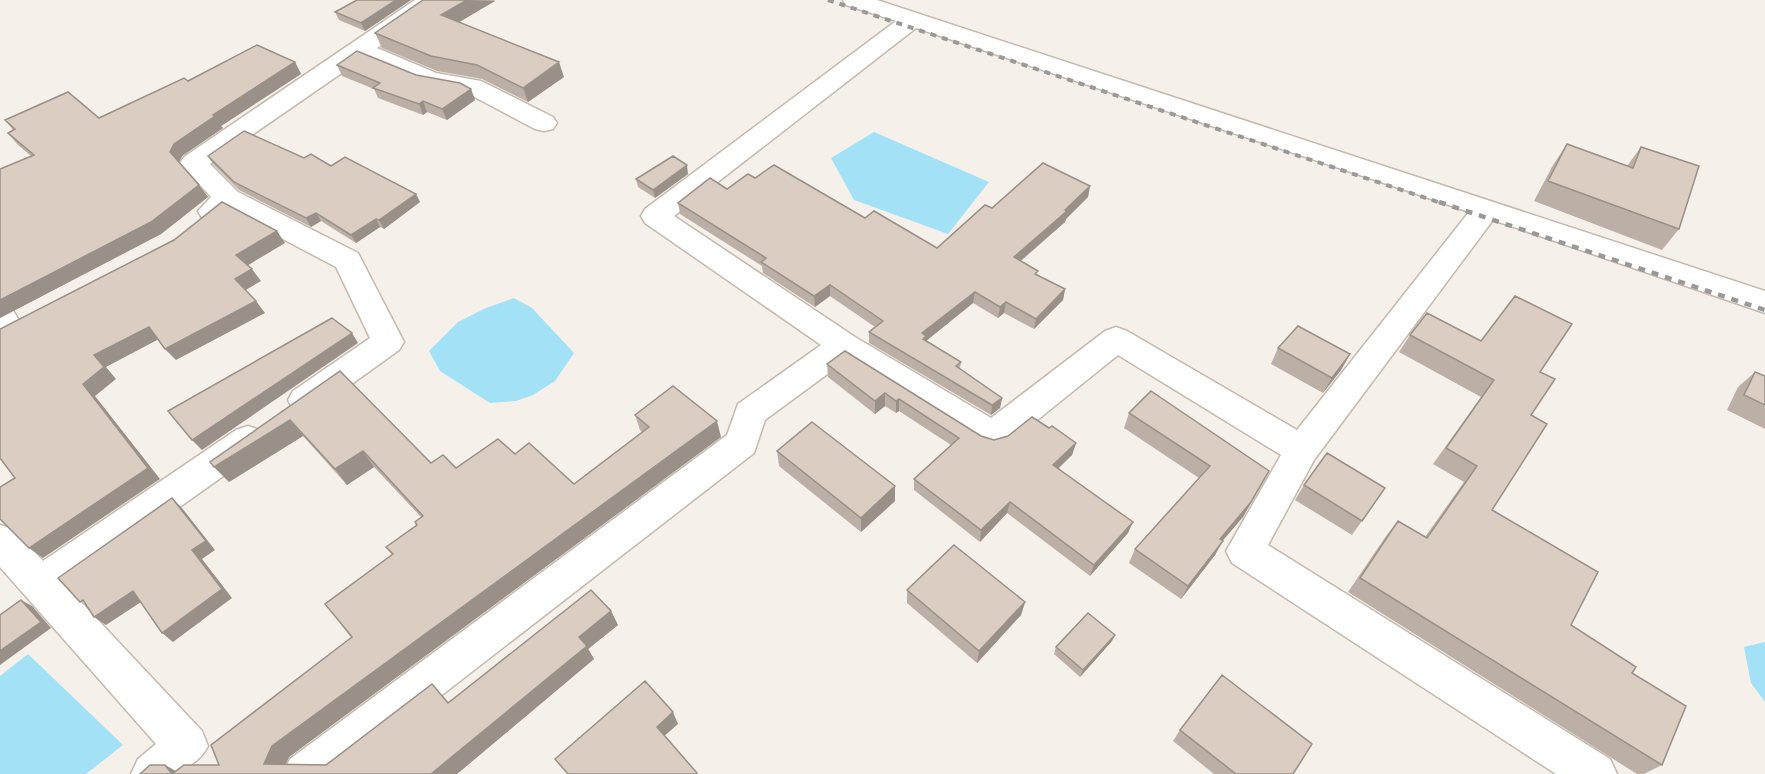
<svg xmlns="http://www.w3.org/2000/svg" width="1765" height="774" font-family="Roboto,sans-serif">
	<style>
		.water { fill: #a3e1f6 }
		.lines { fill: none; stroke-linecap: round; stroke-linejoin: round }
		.minor-casing { stroke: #c5b9ae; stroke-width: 3 }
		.minor { fill: #fff; fill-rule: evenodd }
		.rail-far1 { stroke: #999; stroke-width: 4; stroke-dasharray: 6 6; stroke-linecap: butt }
		.rail { stroke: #999; stroke-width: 4.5; stroke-dasharray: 7 7; stroke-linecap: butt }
		.wall { fill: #bcb0a6 }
		.shaded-wall { fill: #999087 }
		.building { fill: #dbcdc1; stroke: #999087; stroke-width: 1.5 }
	</style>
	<rect width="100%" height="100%" fill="#f6f0ea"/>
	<path class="water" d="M874,132L989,182L948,234L854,200L831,158Z
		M514,298L532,308L574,353L555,381L533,395L516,401L490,403L440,371L429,351L458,322L486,308Z
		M1765,642V702L1751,683L1744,647Z
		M28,654L123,745L86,774H0V676Z"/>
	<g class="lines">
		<defs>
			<path id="minor" d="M415,0H441L438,5L377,48L436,73L481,81L553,117L557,123L553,129L544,131L535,129L465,92L421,84L362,59L210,164L238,192L358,253L404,342L399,350L317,409L305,413L293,409L288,400L293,391L370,338L336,267L230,211C221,219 214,221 202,218L198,211L211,197L180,163L184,157Z
				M843,0H877L1765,291V313L1493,220L1314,460L1268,545L1610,759L1617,774H1556L1232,563L1226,551L1281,455L1118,355L1005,446L993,450L981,446L845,361L765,420L754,453L340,774H283L290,759L727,435L738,404L821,345L645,223L641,216L645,209L896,21L846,5ZM916,28L1408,191L1469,212L1297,430L1127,331L1116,327L1105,331L991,418L855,337L674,216Z
				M0,304L11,307L24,329L19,337L8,341L0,338Z
				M248,426L260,430L265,440L260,450L67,587L202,731L208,746C193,774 167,774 131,774L138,759L156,744L0,567V525L13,529L43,561L236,430Z"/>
		</defs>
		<use href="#minor" class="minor-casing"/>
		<use href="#minor" class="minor"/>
		<path class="rail-far1" d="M828,0L1444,204"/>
		<path class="rail" d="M1439,202L1765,310"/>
	</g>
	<path class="wall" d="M357,0H411L365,31L339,20L335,12Z
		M423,0H494L495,1L458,22L564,77L528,102L482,79L437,71L382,48L375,33Z
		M295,62L301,74L221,126L223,128L182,156L179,163L208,197L161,234L0,318V169L31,156L18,145L8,133L13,130L5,120L99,118L188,81Z
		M337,65L471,89L475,100L447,120L427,112L423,115L378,98L374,89L342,76Z
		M1567,144L1627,166L1641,147L1679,229L1662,250L1534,201L1553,165Z
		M208,156L304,158L416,194L420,202L384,229L380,227L356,243L321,221L311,227L239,190L213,164Z
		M688,174L655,198L638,187L636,179Z
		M755,178L865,218L937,248L992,208L1090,186L1088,197L1066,219L1065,222L1021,261L1037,275L1065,289L1063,300L1034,329L1004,313L998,318L973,303L926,341L961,362L960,369L1002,398L1000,408L991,415L869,343V332L875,327L830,296L815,307L763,273L762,266L680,214L678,203L727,189Z
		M1410,335L1540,372L1531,415L1492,510L1571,625L1632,673L1662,765L1644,774H1637L1348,592L1386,536L1398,521L1425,537L1464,482L1433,464L1481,397L1399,352Z
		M1278,348L1350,354L1341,370L1323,393L1271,364Z
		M827,364L981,436L994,440L1049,428L1076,443L1072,455L1059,468L1128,533L1090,576L1007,513L980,542L914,490V479L951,445L899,411L896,413L885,406L875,414L828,377Z
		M340,371L431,463L456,468L515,454L574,484L642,432L640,430L635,415L721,437L289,757L286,764L326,765L432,684L448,702L611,611L618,625L588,649L594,659L457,774H140L165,765L176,771L219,765L352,637L392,555L386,547L417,525L421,517L374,467L347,485L303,436L229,482Z
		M1755,372L1765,376V429L1727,410L1738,387Z
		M1129,413L1269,471L1243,517L1222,541L1215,555L1181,599L1129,563L1135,549L1199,478L1124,428Z
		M777,451L895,486V501L861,532L779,466Z
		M1304,485L1385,488L1352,535L1295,500Z
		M907,590L1025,602L1021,615L977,663L907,603Z
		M1112,641L1080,677L1054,654L1056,647Z
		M1180,730L1293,774H1214L1173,741Z"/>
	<path class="shaded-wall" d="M396,0H411L365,31L361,23Z
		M467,0L495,1L446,30L441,15Z
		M295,62L301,74L221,126L223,128L182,156L178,165L170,152L174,144L213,115Z
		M559,62L564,77L528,102L523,88Z
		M471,89L475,100L447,120L442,109Z
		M423,101L427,112L423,115L419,104Z
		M687,165L688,174L655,198L653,190Z
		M199,185L208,197L161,234L0,318V300Z
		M1090,186L1088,197L1066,219L1065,222L1012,268L1014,257L1065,210Z
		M416,194L420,202L384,229L379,220Z
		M316,213L321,221L311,227L306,218Z
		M376,219L380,227L356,243L351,235Z
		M277,231L285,243L245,267L236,255Z
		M252,269L261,281L244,291L235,279Z
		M830,285V296L815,307L814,296Z
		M1065,289L1063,300L1034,329L1036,319Z
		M975,292L973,303L926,341L925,346L922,333Z
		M256,301L265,313L176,360L165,349Z
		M1006,302L1004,313L998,318L1000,307Z
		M149,327L159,339L106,367L116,379L95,396L160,479L43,558L29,548L83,384L94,355Z
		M352,333L358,343L202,450L192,440Z
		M1350,354L1341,370L1323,393L1332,378Z
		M885,393V406L875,414V401Z
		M1002,398L1000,408L991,415L992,405Z
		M899,399V411L896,413V401Z
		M290,420L303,436L229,482L214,467Z
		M717,421L721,437L289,757L281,774L264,764L272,746Z
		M1076,443L1072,455L1050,476L1053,465Z
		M363,451L374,467L347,485L335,469Z
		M1269,471L1243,517L1212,553L1220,539Z
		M895,486V501L861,532V518Z
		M172,498L182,508L215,550L202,559L232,598L173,642L162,633L192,550Z
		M1010,502L1007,513L980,542L981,530Z
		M1133,522L1128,533L1090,576L1094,565Z
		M1223,541L1215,555L1181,599L1188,586Z
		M133,591L144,600L106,625L94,617Z
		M21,600L32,606L51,628L0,665V651Z
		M1025,602L1021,615L977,663L979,651Z
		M611,611L618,625L588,649L594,659L457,774H431L579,637Z
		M1115,635L1112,641L1080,677L1083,670Z
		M673,712L678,724L662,738L657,727Z
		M165,765L180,774H172Z"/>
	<path class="building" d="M357,0H396L361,23L335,12Z
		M423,0H467L441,15L559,62L523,88L477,65L431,56L375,33Z
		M257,45L295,62L213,115L215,116L174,144L170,152L199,185L151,222L0,300V169L34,155L8,133L15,129L5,120L68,92L99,118L184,78L188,81Z
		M357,51L416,75L460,83L471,89L442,109L423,101L419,104L373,88L380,83L337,65Z
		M244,131L304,158L311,154L331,166L345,157L416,194L379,220L376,219L351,235L316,213L306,218L234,182L208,156Z
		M1567,144L1633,168L1641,147L1699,166L1679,229L1548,181Z
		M673,156L687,165L653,190L636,179Z
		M1043,163L1090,186L1065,210L1067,211L1014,257L1038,271L1035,274L1065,289L1036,319L1006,302L1000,307L975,292L922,333L926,336L923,339L961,362L956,366L1002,398L992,405L869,332L883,321L830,285L814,296L761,262L766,258L678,203L710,178L727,189L748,174L755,178L774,165L865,218L874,211L937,248L985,205L992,208Z
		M222,202L277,231L236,255L252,269L235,279L256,301L165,349L149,327L94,355L104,367L83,384L148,468L29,548L0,519V487L15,478L0,458V329L174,240Z
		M1515,296L1572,324L1540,372L1555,379L1531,415L1547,424L1492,510L1598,572L1571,625L1636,667L1632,673L1686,706L1662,765L1360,578L1398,521L1427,538L1477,466L1446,448L1494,380L1410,335L1427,313L1481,341Z
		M332,318L352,333L192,440L168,411Z
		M1298,326L1350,354L1332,378L1278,348Z
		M845,351L981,436L994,440L1008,436L1032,417L1049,428L1052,426L1076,443L1053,465L1133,522L1094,565L1010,502L981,530L914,479L959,438L899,399L896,401L885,393L875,401L827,364Z
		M340,371L431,463L443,455L456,468L498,439L515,454L529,443L574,484L649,427L635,415L673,386L717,421L272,746L264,764L326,765L432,684L448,703L591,590L611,611L579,637L587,646L431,774H172L184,765H219L211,745L352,637L325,604L393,554L386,547L417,525L415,522L423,516L363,451L335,469L290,420L214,467L210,462Z
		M1755,372L1765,376V405L1744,395Z
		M1151,391L1269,471L1251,502L1220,539L1223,541L1188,586L1135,549L1210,466L1129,413Z
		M812,422L895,486L861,518L777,451Z
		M1327,453L1385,488L1362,521L1304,485Z
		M172,498L206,541L192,550L222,589L162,633L133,591L94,617L83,600L80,602L58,578Z
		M954,545L1025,602L979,651L907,590Z
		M21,600L41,622L0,651V615Z
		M1088,613L1115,635L1083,670L1056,647Z
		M1222,675L1312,744L1293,774H1236L1180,730Z
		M645,681L673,712L657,727L697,773L696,774H568L555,759Z
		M150,765H165L172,774H140Z"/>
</svg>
